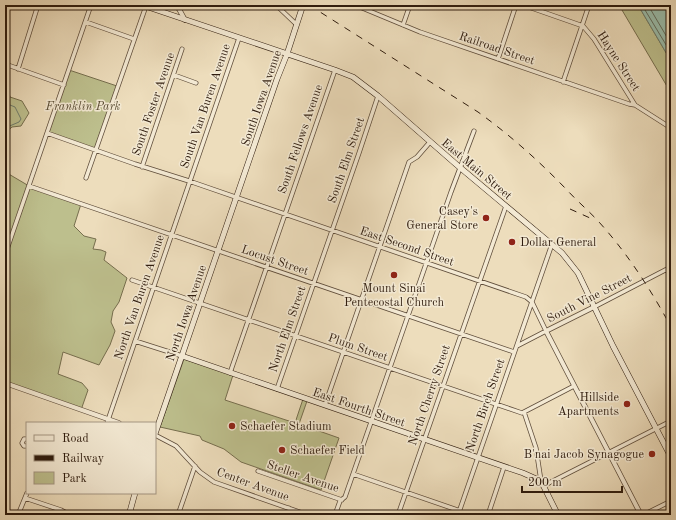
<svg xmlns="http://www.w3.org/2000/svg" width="676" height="520" font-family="'Old Standard TT',serif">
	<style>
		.green { fill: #bdbf8d; stroke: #766e4e }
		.water { fill: #9abdab; stroke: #6f7d6c }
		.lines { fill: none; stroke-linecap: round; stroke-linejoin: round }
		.shore { stroke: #646c5c; stroke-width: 1 }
		.stream { stroke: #6f7d6c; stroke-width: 1 }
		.minor-casing { stroke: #5e4c3a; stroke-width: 5 }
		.tertiary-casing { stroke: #5e4c3a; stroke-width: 5.5 }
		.secondary-casing { stroke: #2f1c0e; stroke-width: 6 }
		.minor { stroke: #f3e9d3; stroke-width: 3.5 }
		.tertiary { stroke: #f3e9d3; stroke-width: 4 }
		.secondary { stroke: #f3e9d3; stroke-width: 5 }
		.rail { stroke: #2f1c0e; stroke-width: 1; stroke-dasharray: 7 7; stroke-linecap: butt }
		.poi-dot { fill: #8f2418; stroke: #f3e9d3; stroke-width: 1.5 }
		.labels { text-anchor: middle; stroke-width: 3; stroke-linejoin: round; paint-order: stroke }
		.street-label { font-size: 12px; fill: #2f1c0e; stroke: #f3e9d3 }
		.park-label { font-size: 12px; font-style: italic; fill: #5a4d34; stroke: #f3e9d3 }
		.poi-label { font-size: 12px; fill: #2f1c0e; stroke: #f3e9d3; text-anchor: end }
	</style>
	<rect width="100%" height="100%" fill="#edddbc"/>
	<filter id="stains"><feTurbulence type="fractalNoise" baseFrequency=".005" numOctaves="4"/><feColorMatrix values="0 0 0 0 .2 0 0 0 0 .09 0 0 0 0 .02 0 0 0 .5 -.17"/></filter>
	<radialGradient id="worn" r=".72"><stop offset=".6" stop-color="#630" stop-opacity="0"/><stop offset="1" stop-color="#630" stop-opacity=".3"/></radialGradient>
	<path class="green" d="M619,5H638L668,56L671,63V93Z
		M69,70L117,86L95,150L47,133Z
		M5,77L10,97L22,101L29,113L21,126L12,127L5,133Z
		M5,160L7,173L29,186L81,204L74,226L84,236L96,239L93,249L101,250L106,252L104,260L127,278L119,302L113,311L111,322L115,331L110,345L99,365L63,352L58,374L82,383L88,390L81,410L5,383Z
		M184,359L233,375L225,400L295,423L303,399L307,401L299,424L339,438L321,490L241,462L224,449L202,440L200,436L160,427Z"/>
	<path class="water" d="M638,5H671V63L668,56Z"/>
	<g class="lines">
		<path class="shore" d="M642,5L671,53
			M648,5L671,44"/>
		<path class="stream" d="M5,103L15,107L21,119L19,122L5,128"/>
		<defs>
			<path id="minor" d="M276,5L296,24
				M355,5L420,32L629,104L635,105
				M523,5L583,26L594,39L635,105L671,128
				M86,22L134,39
				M403,25L410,5
				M498,59L516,5
				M5,64L64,85
				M18,69L38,5
				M174,75L196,83
				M563,82L589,5
				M47,133L135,164L189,181L526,297L532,302L546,331L517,346
				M142,167L182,49
				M86,178L146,6
				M29,186L514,352
				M5,255L91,5
				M667,269L671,278
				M132,280L522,413L574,386
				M594,307L671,267
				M135,341L182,356
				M230,373L335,70
				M277,389L359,153L378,96
				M325,405L409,162L417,157L430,142
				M524,412L536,448L541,481
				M107,423L239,38
				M155,435L176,446L200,472L214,482L308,515
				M27,439H24L22,443L24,446H27
				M258,471L342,500
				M353,474L472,515
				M543,486L671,421
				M25,498L61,510L70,515
				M18,515L27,493
				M178,515L195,466
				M286,515L289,508
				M335,515L340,501L345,497L451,192L474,131
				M398,515L506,206
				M458,515L552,244
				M488,515L504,467
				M643,515L671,501"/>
			<path id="tertiary" d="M175,5L179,9L185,20
				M594,307L546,331L641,515
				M5,383L119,423"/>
			<path id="secondary" d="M142,5L335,70L353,77L378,96L457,165L562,253L578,273L613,346L671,457
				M182,356L523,473L541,481L558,515
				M155,434L277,79L287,54L303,5
				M129,515L135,493"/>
		</defs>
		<use href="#minor" class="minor-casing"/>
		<use href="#tertiary" class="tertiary-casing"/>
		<use href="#secondary" class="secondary-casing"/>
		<use href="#minor" class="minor"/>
		<use href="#tertiary" class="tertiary"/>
		<use href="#secondary" class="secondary"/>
		<path class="rail" d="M309,5L478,112C510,135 539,161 567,190C577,201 589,211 599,222C628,254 651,290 671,327
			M570,209L590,218
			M670,292L671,297"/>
	</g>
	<g class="poi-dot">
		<circle cx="486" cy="218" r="4"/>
		<circle cx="512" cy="242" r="4"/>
		<circle cx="394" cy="275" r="4"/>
		<circle cx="627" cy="404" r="4"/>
		<circle cx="232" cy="426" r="4"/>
		<circle cx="282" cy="450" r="4"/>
		<circle cx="652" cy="454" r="4"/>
	</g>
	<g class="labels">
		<g class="street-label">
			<text transform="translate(497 48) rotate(19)" y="4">Railroad Street</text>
			<text transform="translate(619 61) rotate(57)" y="4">Hayne Street</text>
			<text transform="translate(261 98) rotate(-71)" y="4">South Iowa Avenue</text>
			<text transform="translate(153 104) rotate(-71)" y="4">South Foster Avenue</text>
			<text transform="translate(205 106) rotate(-71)" y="4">South Van Buren Avenue</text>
			<text transform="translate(300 139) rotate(-71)" y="4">South Fellows Avenue</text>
			<text transform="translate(346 160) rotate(-71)" y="4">South Elm Street</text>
			<text transform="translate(477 169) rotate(40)" y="4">East Main Street</text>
			<text transform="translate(407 246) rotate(19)" y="4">East Second Street</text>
			<text transform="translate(275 260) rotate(19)" y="4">Locust Street</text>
			<text transform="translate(139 297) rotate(-71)" y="4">North Van Buren Avenue</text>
			<text transform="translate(589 298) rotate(-27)" y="4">South Vine Street</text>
			<text transform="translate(186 313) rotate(-71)" y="4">North Iowa Avenue</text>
			<text transform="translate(287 329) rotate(-71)" y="4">North Elm Street</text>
			<text transform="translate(358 347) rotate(19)" y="4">Plum Street</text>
			<text transform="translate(429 395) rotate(-71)" y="4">North Cherry Street</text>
			<text transform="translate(485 405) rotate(-71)" y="4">North Birch Street</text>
			<text transform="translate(359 407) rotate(19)" y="4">East Fourth Street</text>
			<text transform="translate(303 476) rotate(19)" y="4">Steller Avenue</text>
			<text transform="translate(253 484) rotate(20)" y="4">Center Avenue</text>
		</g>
		<g class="park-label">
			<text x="83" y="110">Franklin Park</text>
		</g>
		<g class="poi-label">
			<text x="478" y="215">Casey's<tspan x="478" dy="14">General Store</tspan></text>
			<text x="520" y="246" text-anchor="start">Dollar General</text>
			<text x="394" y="292" text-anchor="middle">Mount Sinai<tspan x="394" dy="14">Pentecostal Church</tspan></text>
			<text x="619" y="401">Hillside<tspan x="619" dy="14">Apartments</tspan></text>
			<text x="240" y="430" text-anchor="start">Schaefer Stadium</text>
			<text x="290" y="454" text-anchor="start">Schaefer Field</text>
			<text x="644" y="458">B'nai Jacob Synagogue</text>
		</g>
	</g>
	<rect width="676" height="520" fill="none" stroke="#edddbc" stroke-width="20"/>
	<rect x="6" y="6" width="664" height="508" fill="none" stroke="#2f1c0e" stroke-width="2"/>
	<rect x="10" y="10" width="656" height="500" fill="none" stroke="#2f1c0e"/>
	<rect x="26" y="422" width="130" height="72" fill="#f3e9d3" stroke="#a59784"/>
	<rect x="34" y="435" width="20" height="6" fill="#f3e9d3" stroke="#a59784"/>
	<text x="62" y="442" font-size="12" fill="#2f1c0e">Road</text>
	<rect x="34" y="455" width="20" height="6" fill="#2f1c0e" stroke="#a59784"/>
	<text x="62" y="462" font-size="12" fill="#2f1c0e">Railway</text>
	<rect x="34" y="472" width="20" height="12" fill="#bdbf8d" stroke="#a59784"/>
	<text x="62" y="482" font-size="12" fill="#2f1c0e">Park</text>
	<path d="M522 486v6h100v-6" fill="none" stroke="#2f1c0e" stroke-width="2"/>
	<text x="528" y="486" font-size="12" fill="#2f1c0e" stroke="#f3e9d3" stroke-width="3" paint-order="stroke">200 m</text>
	<rect width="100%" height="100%" filter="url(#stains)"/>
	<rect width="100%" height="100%" fill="url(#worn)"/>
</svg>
